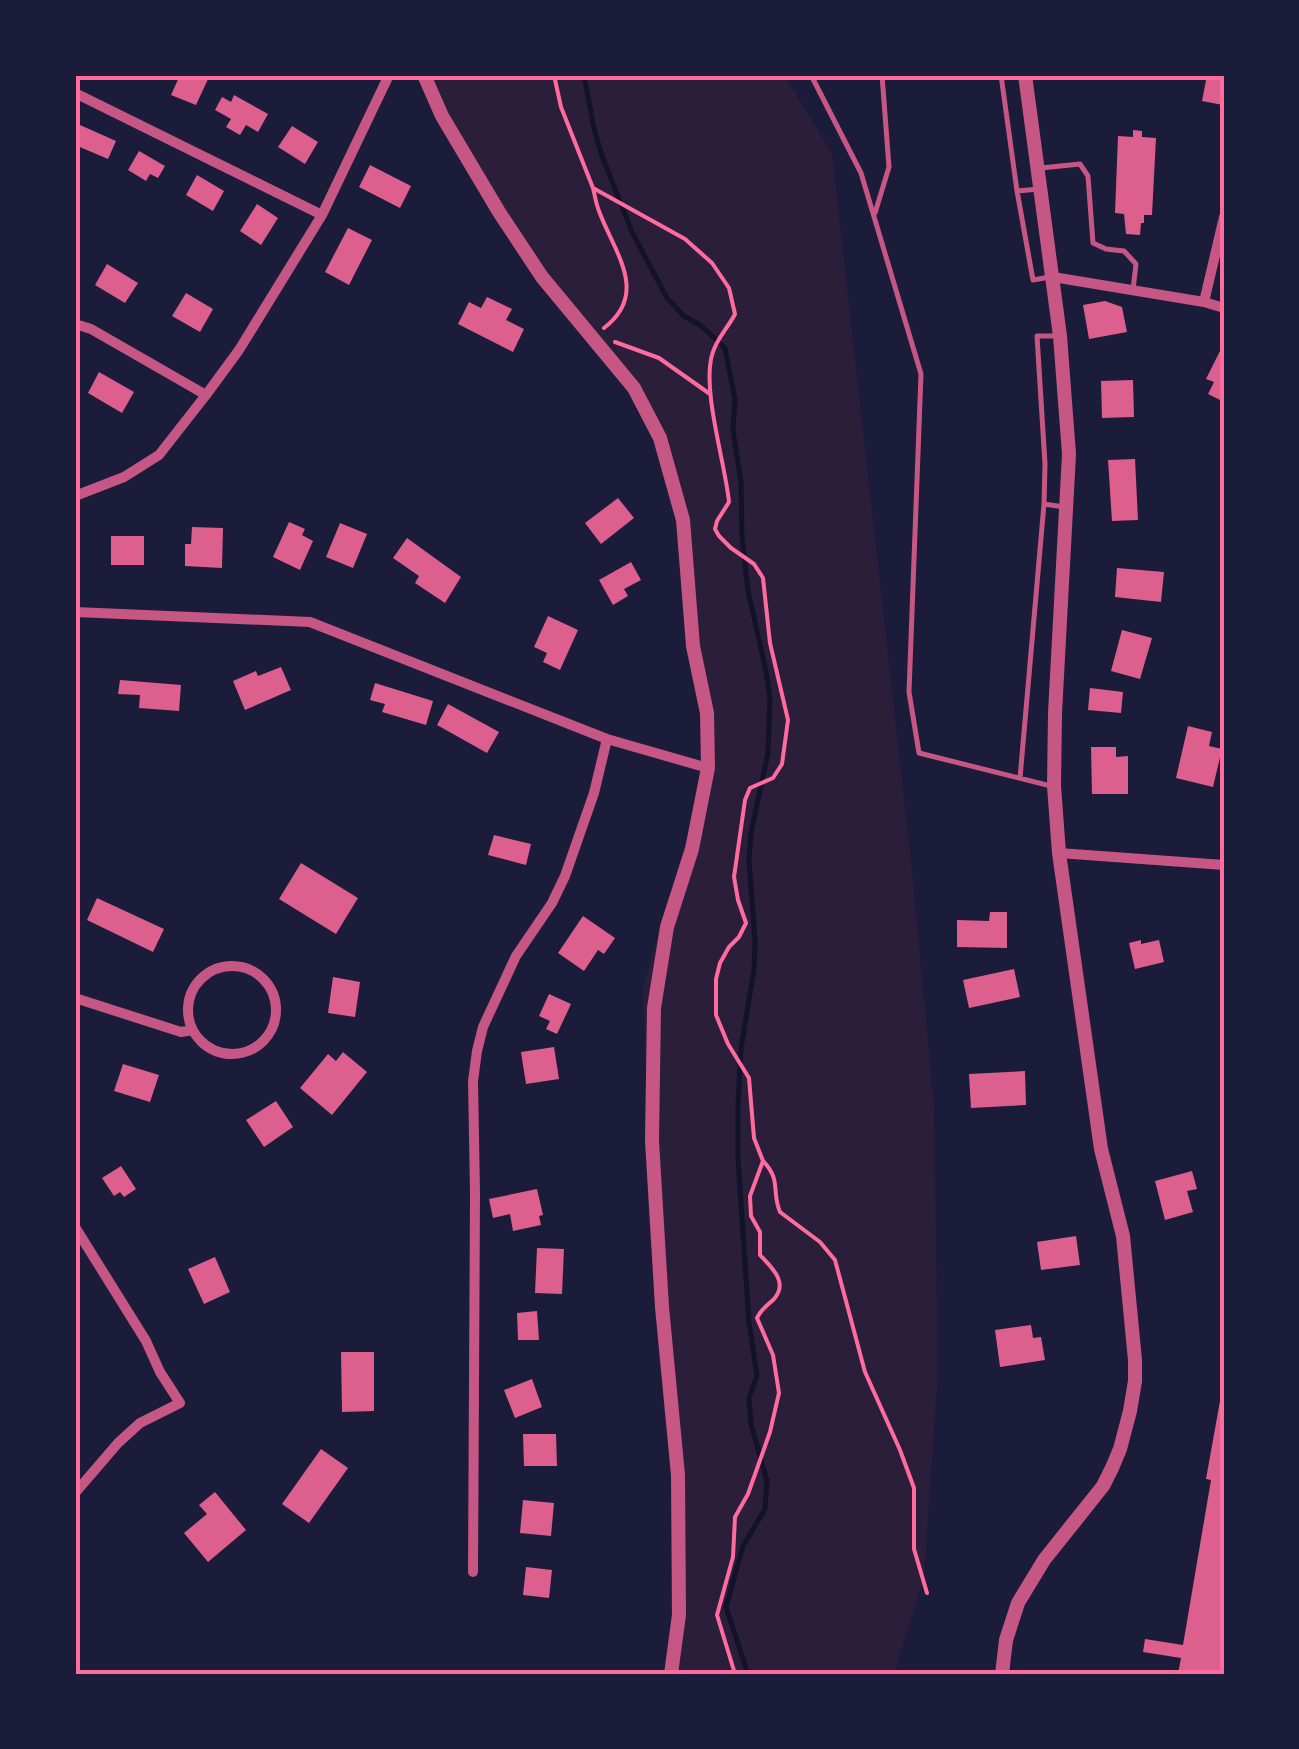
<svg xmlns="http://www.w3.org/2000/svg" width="1299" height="1749" font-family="'Nunito Sans',sans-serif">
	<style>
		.green { fill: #2a1e3b }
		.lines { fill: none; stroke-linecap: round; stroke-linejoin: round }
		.stream { stroke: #12122b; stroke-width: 5 }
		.building { fill: #dd5f8e }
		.path { stroke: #ff6b9d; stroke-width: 4 }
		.service { stroke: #c65784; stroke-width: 5 }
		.minor { stroke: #c65784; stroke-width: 10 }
		.tertiary { stroke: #c65784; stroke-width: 14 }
		.neatline { fill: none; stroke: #ff6b9d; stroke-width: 4 }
	</style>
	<rect width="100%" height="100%" fill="#1b1b3a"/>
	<path class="green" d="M424,75H784L832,153L912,870L934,1106L938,1371L924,1577L894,1674H669L676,1437L646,1065L643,987L704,780L697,637L662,433L542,277Z"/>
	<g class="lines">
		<path class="stream" d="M584,75L594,129L602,156L632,232L667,298L684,316L700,325L725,348L735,400L733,430L741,483L742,537L748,591L766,671L770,698L768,753L751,833L749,860L755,941L754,969L741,1049L738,1104V1159L749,1322L757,1376L749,1398L751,1424L767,1481L765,1509L743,1546L726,1607L748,1674"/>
	</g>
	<path class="building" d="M180,75H204L209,77L196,105L171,95Z
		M1207,75H1224L1223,105L1202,101Z
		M234,95L268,114L258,132L246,125L240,135L226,127L231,119L215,110L222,97L231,102Z
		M80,125L116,141L108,159L75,145V138Z
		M292,126L318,142L305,164L278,147Z
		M1133,130L1142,131V137L1156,138L1152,215H1144V223H1141L1140,235L1126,234L1124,214L1115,213L1118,136L1133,137Z
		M139,151L165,166L158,178L150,174L146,181L128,170Z
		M370,165L411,186L400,208L359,187Z
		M197,175L224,191L213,211L186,195Z
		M257,204L278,218L261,245L240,231Z
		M348,228L372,240L349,285L325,272Z
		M107,264L138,283L125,303L95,285Z
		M186,293L213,309L200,332L172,316Z
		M487,297L512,309L506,320L524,329L513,352L458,324L469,302L481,308Z
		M1105,301L1122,307L1127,332L1089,339L1083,305Z
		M1220,351L1224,353V402L1208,394L1214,382L1206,379Z
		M99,372L134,392L122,413L88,393Z
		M1133,380L1134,417L1102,418L1101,381Z
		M1135,459L1138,520L1112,521L1108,460Z
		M618,498L634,518L601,544L585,523Z
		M289,522L305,529L302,535L313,541L300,570L273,557Z
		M340,523L367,534L353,568L326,557Z
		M192,527L223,528L222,568L185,566V544H191Z
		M111,536H144V565H111Z
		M407,538L461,577L445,603L415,583L419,576L393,558Z
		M631,562L641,580L624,589L628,596L613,605L599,580Z
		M1117,568L1164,572L1161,602L1115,597Z
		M548,616L578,630L560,670L543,662L547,653L534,647Z
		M1122,630L1152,638L1140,679L1111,671Z
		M281,667L291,690L245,710L233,681L256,671L258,676Z
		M120,680L181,685L179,711L139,708L140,695L118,694Z
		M375,683L433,701L426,725L382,712L385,704L370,700Z
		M1090,688L1123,692L1121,713L1088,710Z
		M448,704L499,732L487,753L437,725Z
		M1188,726L1212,732L1209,746L1222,749L1213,787L1176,778Z
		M1091,747H1116V757L1128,756V794H1092Z
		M494,835L531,844L526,865L488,855Z
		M301,863L358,898L336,934L279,899Z
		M97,898L164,929L153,952L87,920Z
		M990,912H1007V948L957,947V920L989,921Z
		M583,916L615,938L604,954L598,950L584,971L558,953Z
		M1141,940V944L1159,940L1164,962L1135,969L1129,943Z
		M1014,969L1020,997L969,1008L963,980Z
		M333,977L360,982L355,1017L328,1013Z
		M549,994L571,1004L557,1034L546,1029L550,1021L539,1016Z
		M554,1047L559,1079L526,1084L521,1052Z
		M343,1052L367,1072L332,1115L300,1088L328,1054L336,1061Z
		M123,1064L159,1075L150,1102L114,1091Z
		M1025,1071L1026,1105L971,1108L969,1074Z
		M276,1101L293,1127L264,1147L246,1120Z
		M121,1166L136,1189L124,1197L120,1192L114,1196L102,1178Z
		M1192,1171L1197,1189L1187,1191L1193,1212L1165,1220L1155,1181Z
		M537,1189L543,1215L539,1216L541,1225L513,1231L510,1214L493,1218L489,1199Z
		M1076,1236L1080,1265L1041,1270L1037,1242Z
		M537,1248L564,1249L562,1294L535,1293Z
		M215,1257L230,1292L204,1304L188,1269Z
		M537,1311L539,1340H518L517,1313Z
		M1031,1325L1033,1338L1041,1337L1045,1360L1000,1367L995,1330Z
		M341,1352H374V1411L342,1412Z
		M532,1379L542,1407L515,1418L504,1390Z
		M1220,1401L1224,1402V1674H1178L1181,1658L1143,1652L1145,1639L1183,1645L1211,1480L1206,1479Z
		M523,1434H556L557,1466H524Z
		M321,1449L348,1468L309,1523L282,1504Z
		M215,1492L246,1530L208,1562L184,1533L207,1514L199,1505Z
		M523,1500L554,1503L551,1536L520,1533Z
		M526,1567L552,1570L549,1598L523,1595Z"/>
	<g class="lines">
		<path class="path" d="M554,75L561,107L593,188L685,239L712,263L729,288L735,314C728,328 716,339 712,355C702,391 725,462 729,502L717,521L715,529L719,536L731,548L754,564L763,578L770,643L788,720L782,764L773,778L750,788L745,800L734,877L738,900L746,923L739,937L729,947L720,963L716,979V1015L728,1044L749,1078L754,1138L763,1161L750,1196L751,1216L760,1232V1255C771,1267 789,1282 774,1299C767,1306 761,1309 757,1318L773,1355L779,1393L770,1432L748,1494L735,1517L733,1557L717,1615L735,1674
			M593,188C595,196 596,204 599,211C614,252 650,293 604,328
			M615,342L659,358L710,394
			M763,1161C782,1181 771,1191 780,1212L820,1242L835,1260L865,1372L900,1450L914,1488V1549L927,1593"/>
		<path class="service" d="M811,75L861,173L921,374L909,692L919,753L1051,786
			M1001,75L1017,191
			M1041,168L1080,164L1088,176L1093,243L1106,249L1124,251L1136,264L1133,290
			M1039,189L1017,191L1033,280L1050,277
			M875,213L889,167L882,75
			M1044,504L1064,507
			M1020,778L1044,504L1045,464L1037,336H1056"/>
		<path class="minor" d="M75,93L322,215
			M1053,277L1204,302L1224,308
			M1204,302L1224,217
			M75,324L91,329L206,395
			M75,496L124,477L159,455L206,395L239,350L322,215L389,75
			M75,612L310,622L607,739L708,768
			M1059,853L1224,865
			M188 1010a44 44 0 1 1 88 0a44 44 0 1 1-88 0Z
			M75,998L181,1032L193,1030
			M75,1227L146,1341L160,1372L180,1403L140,1423L118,1443L75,1493
			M473,1572L475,1193L473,1081L477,1051L483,1027L516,956L552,903L565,876L594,793L607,739"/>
		<path class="tertiary" d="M424,75L442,116L499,212L542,277L634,388L660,438L683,520L693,646L707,713L708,768L692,849L667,927L654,1008L652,1141L662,1307L678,1475L679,1615L671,1674
			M1002,1674L1006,1640L1018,1603L1044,1560L1103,1486L1112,1468L1120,1449L1130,1411L1135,1381V1360L1123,1236L1101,1149L1059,853L1054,786L1055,713L1069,454L1060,336L1025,75"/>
	</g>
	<rect width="1299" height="1749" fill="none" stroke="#1b1b3a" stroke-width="155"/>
	<rect x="78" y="78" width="1144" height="1594" class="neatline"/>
</svg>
